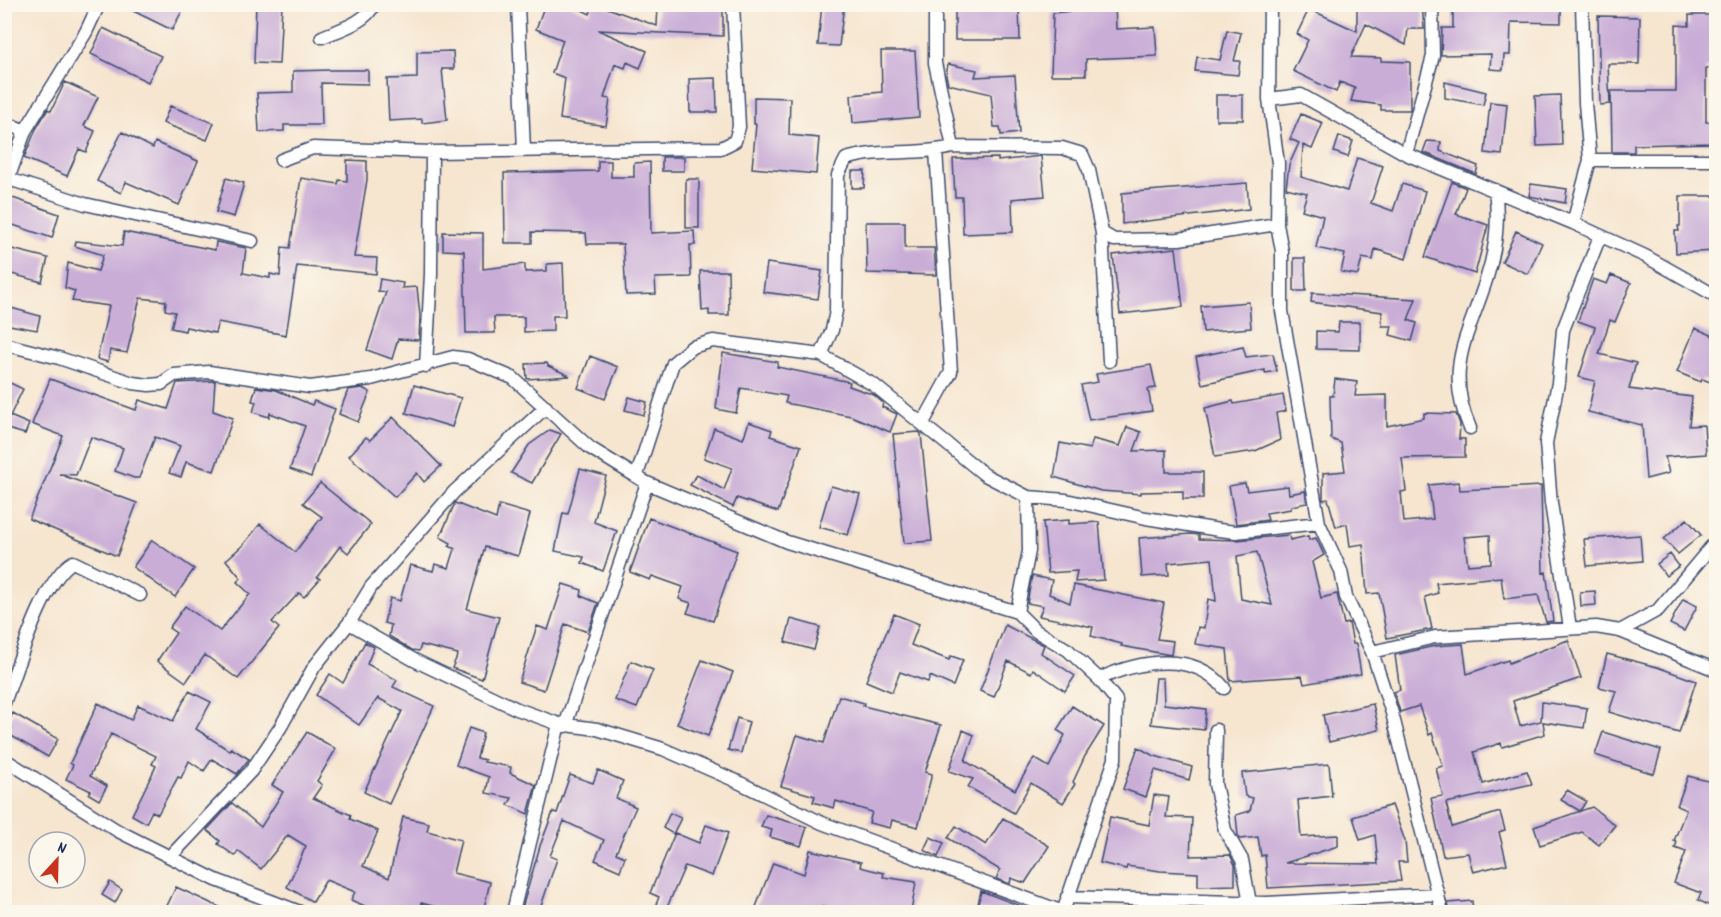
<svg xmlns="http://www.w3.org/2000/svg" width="1721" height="917" font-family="Dekko,sans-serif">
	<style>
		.building { fill: #c9add7; fill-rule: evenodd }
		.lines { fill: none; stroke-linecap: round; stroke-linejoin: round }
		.minor-casing { stroke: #3c4a6f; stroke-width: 15 }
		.minor { stroke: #fff; stroke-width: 12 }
	</style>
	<rect width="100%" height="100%" fill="#fbf7ec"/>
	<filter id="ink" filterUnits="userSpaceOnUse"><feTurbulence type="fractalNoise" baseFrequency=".0167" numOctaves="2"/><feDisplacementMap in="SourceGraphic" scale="12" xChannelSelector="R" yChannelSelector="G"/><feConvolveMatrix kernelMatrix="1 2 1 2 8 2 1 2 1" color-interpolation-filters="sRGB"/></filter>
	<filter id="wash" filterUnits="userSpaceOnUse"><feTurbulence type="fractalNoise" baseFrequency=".008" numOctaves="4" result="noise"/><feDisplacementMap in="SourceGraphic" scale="24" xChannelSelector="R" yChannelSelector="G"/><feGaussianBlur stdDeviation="1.35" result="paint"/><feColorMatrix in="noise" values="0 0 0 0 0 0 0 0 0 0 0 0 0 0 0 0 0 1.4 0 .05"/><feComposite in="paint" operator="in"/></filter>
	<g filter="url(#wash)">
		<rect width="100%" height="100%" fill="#f6e5cf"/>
		<g id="blocks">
			<path class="building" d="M119,4H174L183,9L172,30Z
				M256,4H282L279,64L254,63Z
				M545,4H569L590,14L593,4H596L657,26L658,4L710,7V4H723V36L598,30L647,51L640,68L627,62L625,68L615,64L604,98L610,99L606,126L560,119L565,78L552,73L563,40L536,29Z
				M822,4H844L839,46L818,45Z
				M955,4H1019L1020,40H955Z
				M1089,4H1115L1116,29L1155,27L1157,56L1086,59V75H1051L1053,13L1089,9Z
				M1357,4H1422L1424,29H1408L1406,45L1366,24L1351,57L1381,58V61L1410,62V110H1381V105L1351,101L1355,88L1340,82L1336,92L1293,71L1308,40L1297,34L1309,9L1357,31Z
				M1453,4H1561V23L1511,22L1510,55H1504L1503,70L1490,69L1491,54L1441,55L1442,28H1453Z
				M1689,15H1713L1715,68H1706V122H1712V143L1634,145V152H1612L1611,91H1676V25L1689,26Z
				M1598,16L1640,17L1639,64H1608L1610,104L1600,105Z
				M103,28L161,56L148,82L91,54Z
				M1227,30L1241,33L1234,61H1240L1238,75L1195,71L1197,57L1220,60Z
				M453,51L454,69H442L447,120L422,123V119L389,121L387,79L417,78V52Z
				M881,51H915L919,117L853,123L851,95L882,92Z
				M948,64L977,70L975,77L1015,75L1019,133L1001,135L1000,127H994L991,94L948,84L946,75Z
				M331,70H368V84L321,83L322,125H284V131L259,132L257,93L293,92V71Z
				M716,78L717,112H690L689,79Z
				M65,82L98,97L84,126L95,131L86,152L79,149L67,176L24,158L36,129L48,109L51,111Z
				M1445,82L1486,92L1483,105L1445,98Z
				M1216,95H1243V120H1216Z
				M1560,95L1562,145L1537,146L1535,96Z
				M754,97L790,98L789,135L819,138L816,174L752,168L756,124H754Z
				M1490,102L1507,104L1502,155L1485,153Z
				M170,106L214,123L207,140L163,123Z
				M1301,114L1323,123L1312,149L1303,145L1301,177L1347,191L1357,158L1383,166L1371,203L1393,211L1402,184L1425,191L1406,259L1375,249L1373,260L1362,258L1358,275L1341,272L1345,254L1316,248L1323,216L1302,210L1307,193L1286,188L1289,165L1299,143L1290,139Z
				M122,132L153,148L155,142L198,161L179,205L126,182L121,193L97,181Z
				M1339,136L1353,141L1348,157L1334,152Z
				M1427,141L1441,142L1440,151L1478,166L1476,174L1423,152Z
				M1041,156L1045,196L1012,199L1013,232L963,234L962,197H955L953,159L998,158V161Z
				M662,157H684V171H662Z
				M347,160L367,161V180L354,257L377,258L376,274L297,266L286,335L218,322L215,333L186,327L185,331L171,328L175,312L165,310L166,301L140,298L127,353L110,350L108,362L97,359L109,306L72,301L75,291L65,288L68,263L98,271L103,255L75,246L76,241L122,246L124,232L215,250L216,242L246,248L243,273L270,278V274L280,276L282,247L290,248L301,178L338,184L339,180L347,181Z
				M598,161H611V177H634V163L650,162L651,233L694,231L695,245H690L691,277L655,278L656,294L626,295L623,244H587L586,233L532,232V243H505L504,173L598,171Z
				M852,171H865L864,188H852Z
				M226,178L244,183L234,217L216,212Z
				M686,179H699V228H686Z
				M1452,182L1466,188L1456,214L1488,225L1475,274L1425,257Z
				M1247,183L1249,209L1122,224V193Z
				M1531,184L1567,189L1565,203L1529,196Z
				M1680,196H1716V251L1676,253L1675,231H1679L1678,226H1680Z
				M10,197L59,214L52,238L4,222V199Z
				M866,222H905V248H934L936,275L867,273Z
				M1516,231L1542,243L1528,274L1502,262Z
				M443,232L483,233V269L525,264V272L547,271V264L563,263L565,316H553V331L524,332V317H494L495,333H466L464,251L443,250Z
				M4,247L48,258L42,282L4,272Z
				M1176,248L1183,307L1120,314L1113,255Z
				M1294,258H1305L1306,291H1294Z
				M767,263L822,271L818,299L763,292Z
				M700,271H728L729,315H709V310L702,311Z
				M1611,275L1631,283L1615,322L1610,320L1599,354L1636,363L1629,389L1692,397L1689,426L1704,425L1706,454L1665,457L1669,473L1646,479L1642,425L1588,412L1595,381L1579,377L1595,327L1578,321L1593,279L1607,284Z
				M380,279L403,283L402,288L417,287L420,316L419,340L398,339L392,359L367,350L386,292L378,291Z
				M1312,293L1416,299L1408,320L1417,323L1412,341L1390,335L1392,326H1382V312L1311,302Z
				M1249,302L1251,328L1203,332L1201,306Z
				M4,306L40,316L37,330L4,324Z
				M1339,322H1360V350L1316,349V331L1338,332Z
				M1695,328L1716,337V384L1702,379L1701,382L1677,372Z
				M1243,347L1246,357L1273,354L1277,371L1265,373V370L1202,384L1196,357Z
				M723,353L778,362L777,367L850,382L849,386L874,395L883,403L882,407L897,414L890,432L851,416L785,403L787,396L741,388L736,413L716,409Z
				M590,356L618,367L605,399L578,388Z
				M547,363L548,366L570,376L527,379L526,364Z
				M1151,365L1156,388L1148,389L1152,411L1089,420L1081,385L1098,382L1096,374Z
				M50,379L136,410L139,400L168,409L177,383L215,381L213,411L233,418L214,471L186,462L181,477L169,473L180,446L155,437L139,478H134L115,471L123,448L91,437L76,475L59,474L137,503L117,556L29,519L62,439L63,436L32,424Z
				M1335,379L1357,382L1355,396L1387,395V426L1424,418V413L1456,414L1460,424L1459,439H1465V457L1402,458L1406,491L1401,492L1404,522L1433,519L1429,485L1459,482L1460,490L1541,486L1543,573L1546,572L1553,621L1546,622L1538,595L1504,599L1501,577L1436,583L1438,593L1425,597L1432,629L1387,638L1379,593L1367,594L1363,544L1350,546L1347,524L1336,527L1328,499L1323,500V473L1345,471L1341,443L1331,439L1330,396H1333ZM1490,535L1491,563L1468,565L1464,537Z
				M4,380L23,389L10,416L29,424L25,434L4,428Z
				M414,385L461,398L452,427L406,413Z
				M256,387L276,390L312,405L314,401L335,409L311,477L290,469L305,426L270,413L269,417L253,412L256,402L252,401Z
				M362,388L370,392L358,422L339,414L348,390Z
				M1283,395L1286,411L1276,413L1280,440L1255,451L1215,457L1205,408L1233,401L1234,404Z
				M629,397L647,402L644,415L625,410Z
				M393,417L441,466L424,482L417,473L395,497L349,456L366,437L370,440Z
				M749,422L772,430L770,436L801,446L778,512L737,498L733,507L690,485L697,475L724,490L732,468L704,458L714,428L743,439Z
				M1127,427L1141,432L1134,451L1166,450V472H1203V499H1183V491L1141,492V494L1101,491L1054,477L1060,443L1090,449L1093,439L1120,446Z
				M550,430L561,434L532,483L511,473L529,445Z
				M919,432L921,434L932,541L904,543L893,434Z
				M580,469L606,476L594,522L617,531L603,571L582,563L584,557L555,551L563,513L568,514Z
				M320,483L371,524L348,553L340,546L317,577L320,579L304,597L299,593L272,622L279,628L238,679L205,655L186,682L157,661L176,633L169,628L185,606L220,631L250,594L237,582L241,578L226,560L243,545L260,524L295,552L322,517L303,503Z
				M1245,483L1247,491L1288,486L1289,494L1305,491L1307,503L1291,506V509L1266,513L1268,520L1236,524L1229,486Z
				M831,486L860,494L848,535L819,527Z
				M455,503L496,519L499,505L530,514L518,556L485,547L467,609L499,617L482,679L452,668L458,654L421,645L419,651L412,650L389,636L391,625L384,623L390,598L400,601L410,565L433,571L435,564L449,568L455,549L449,546L451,543L440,537Z
				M649,518L737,551L713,621L687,613L691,603L679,599L683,587L652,576L650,580L630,572Z
				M1687,519L1701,535L1678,554L1664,539Z
				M1069,520V524L1099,522L1104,580L1075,582L1077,571L1048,573L1043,522Z
				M1191,534L1199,535V539L1237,540L1289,535L1290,540L1308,536L1309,540L1316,538L1324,555L1312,562L1321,598L1337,594L1344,624L1349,623L1353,644H1356L1361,674L1304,684L1302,676L1230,681L1227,649L1195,644L1198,627L1204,628L1208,599L1216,601L1212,559L1168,563L1169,575L1142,577L1139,538ZM1257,552L1272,605L1241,599L1237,556Z
				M1640,535L1642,561L1587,566L1584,539Z
				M152,540L194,569L175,597L133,567Z
				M1670,554L1679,566L1666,576L1657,564Z
				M1032,576L1052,580L1049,594L1070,603L1074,585L1164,603L1157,639L1173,641L1171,655L1121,646L1122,644L1091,636L1093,627L1039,616L1043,606L1027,603Z
				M563,584L582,590L581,596L598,603L588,632L565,624L544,690L519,682L537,626L548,630Z
				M1595,591L1596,605L1581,606L1580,592Z
				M1683,599L1697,606L1684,631L1670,624Z
				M894,614L919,624L911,645L949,660L951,656L963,660L953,686L930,676L928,682L900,672L892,692L866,681Z
				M791,619L820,627L814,650L785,642Z
				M1005,625L1044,645L1041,653L1075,676L1065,691L1033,669L1031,673L1008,661L994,697L980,691Z
				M1568,640L1581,678L1513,701L1520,726L1541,721L1542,702L1587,708L1584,728L1543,722L1545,734L1502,747L1501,743L1474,752L1483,784L1527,771L1532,784L1446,803L1452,827L1500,812L1505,830L1499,832L1507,864L1473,872L1468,853L1443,856L1431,798L1443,796L1436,768L1443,766L1432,733L1429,735L1419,706L1400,712L1394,692L1400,690L1395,655L1435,646L1463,644L1467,674L1508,660L1509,663Z
				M365,642L374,647L367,664L397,680L393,687L434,706L389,804L364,792L402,711L378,698L359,725L316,695L330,674L343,683Z
				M1607,654L1657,667L1696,681L1679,733L1609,712L1616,691L1599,687Z
				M702,660L733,672L708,736L677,724Z
				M631,661L653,670L637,708L615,700Z
				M1156,678H1163L1164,704L1206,709L1204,730L1151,724Z
				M189,691L211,702L196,729L230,751L231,748L249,759L237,774L212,759L204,771L189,761L181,778L178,777L158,814L152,811L146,823L132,815L156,766L152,764L156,756L111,734L90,776L107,786L99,800L89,794L91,791L66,779L73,765L70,763L98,703L131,720L138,705L173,721Z
				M839,696L864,703L863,706L941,725L925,772L932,774L918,827L892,820L890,828L869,823L872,812L836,801L834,808L813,802L815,796L781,786L797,735L824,743Z
				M1373,704L1379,730L1329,742L1323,715Z
				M1072,706L1104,726L1085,756L1073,782L1075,784L1063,803L1031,783L1014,813L968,787L973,779L949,771L963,730L974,735L965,761L1015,790L1034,758L1049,767L1065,735L1057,730Z
				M13,713L58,739L48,757L8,734L12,728L7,724Z
				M737,718L749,722L741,753L728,750Z
				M469,728L483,733L477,758L485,760L484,762L511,767L510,773L536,785L528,814L508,805L512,798L486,793L489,777L456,765Z
				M307,732L336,749L317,781L322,785L313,798L351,815L350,819L378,831L363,866L389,878L403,817L429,823L427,831L461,840L453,873L490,882L483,912H448L449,910L421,903L417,912H379L351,900L355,892L326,880L313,902L287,887L306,846L288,835L261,869L238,851L235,856L218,844L220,841L207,830L232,803L261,827L283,792L272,785Z
				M1603,732L1661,750L1654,774L1595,755Z
				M1138,747L1152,755L1192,767L1189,780L1155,770L1146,797L1123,789Z
				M1329,764L1332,796L1298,800L1301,837L1338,835V846L1285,863L1378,864L1375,835L1360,840L1353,817L1392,805L1405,841L1407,862H1398L1401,881L1268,888L1265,855L1261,856L1258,837L1240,839L1238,836L1236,815L1250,811L1253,798L1245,796L1242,773Z
				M598,770L623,781L616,798L636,807L616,853L625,857L620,871L595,860L604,840L564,821L550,856L557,859L539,912H521L540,846L553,812L557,813L570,775L593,783Z
				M1688,776L1716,783V899L1712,907L1698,900L1701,893L1674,883L1686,852L1675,848L1677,842L1674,841L1686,810L1677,806Z
				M1567,790L1586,801L1580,811L1561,800Z
				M1154,795L1169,797L1166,817L1192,818L1190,856L1230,855L1235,865V885L1198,886V873L1160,871L1127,866L1126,869L1100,863L1110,817L1149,825Z
				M1592,807L1615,825L1599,845L1582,832L1540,845L1534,827Z
				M670,813L681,818L673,834L663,828Z
				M766,815L807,827L801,846L770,837L772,830L761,827Z
				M1003,818L1049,846L1025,883L1011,878L1010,884L996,879L1000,870L948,838L956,826L986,845Z
				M706,825L728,833L712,876L685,866L665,912H653L659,897L650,893L675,833L699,843Z
				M930,837L944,843L938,857L924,850Z
				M810,850L861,862L860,867L884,873L883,877L916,882L911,912H842L822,907L821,912H754L773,863L804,874Z
				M110,882L122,890L115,903L102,895Z
				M176,887L230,912H164Z
				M981,891L1031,910V912H993L977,909Z
				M1472,901L1473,912H1450L1448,903Z"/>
		</g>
	</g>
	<g filter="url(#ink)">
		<use href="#blocks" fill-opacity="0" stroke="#3c4a6f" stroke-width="1.5"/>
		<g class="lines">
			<defs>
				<path id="minor" d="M518,4L524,151
					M935,4V63L953,147L1062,148L1082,154L1089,170L1102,233L1114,240L1179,239L1277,224
					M1270,4L1269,99L1278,163L1277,224L1282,251V311L1319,523L1341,571L1346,597L1372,652L1392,713L1442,912
					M322,37C339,30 367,22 374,4
					M1269,99L1301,95L1406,154L1573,223L1645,256L1716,296
					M4,122L25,131
					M1406,154L1433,56L1432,4
					M281,160L313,148L432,152L721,148L735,141L739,127L733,4
					M1590,160H1716
					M9,179L85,204L252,241
					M4,191L25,131L86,32L99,4
					M1573,223L1590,160L1585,103L1582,4
					M1102,233L1109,361
					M4,344L59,358L133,383L149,385L161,384L174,375L209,372L310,387L371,379L453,357L468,359L513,378L590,448L647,483L787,542L1017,612L1036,631L1068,650L1099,679L1116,700L1115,759L1063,912
					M821,355L832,330L836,311L838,175L846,159C881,148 917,156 953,147
					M426,366L431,274L432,152
					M923,423L951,372L936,151
					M1470,428C1443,367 1470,333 1487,277C1496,249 1499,218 1495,190
					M637,475L673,363L692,347L713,341L821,355L874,385L985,475L1028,497L1066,500L1146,518L1219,530L1236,532L1319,523
					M1017,612L1029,551L1028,497
					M349,623L414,660L517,709L559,724L597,729L663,749L734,780L822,823L1063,912
					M1570,628L1551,503L1546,443L1558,383L1563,330L1600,236
					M1620,631L1658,610L1716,541
					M1372,652L1435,637L1596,627L1620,631L1716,670
					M1099,679C1138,661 1194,650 1224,688
					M4,703C17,669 43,578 73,562L140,595
					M565,726L647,483
					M1216,730L1215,784L1225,830L1242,860L1250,903
					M4,759L118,831L216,880L300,912
					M170,857L251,771L280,728L314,667L349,623L371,587L454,492L546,407
					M1067,897L1267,903L1438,894
					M513,912L559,724"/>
			</defs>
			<use href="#minor" class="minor-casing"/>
			<use href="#minor" class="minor"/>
		</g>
	</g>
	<rect width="1721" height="917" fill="none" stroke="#fbf7ec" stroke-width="24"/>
	<g transform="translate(57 860) rotate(22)"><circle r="28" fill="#fbf7ec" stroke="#a1a7b3" stroke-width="1.5"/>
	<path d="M0-4.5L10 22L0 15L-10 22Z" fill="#c8321e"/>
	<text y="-9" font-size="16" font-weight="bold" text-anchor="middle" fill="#1b2f5e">N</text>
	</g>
</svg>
